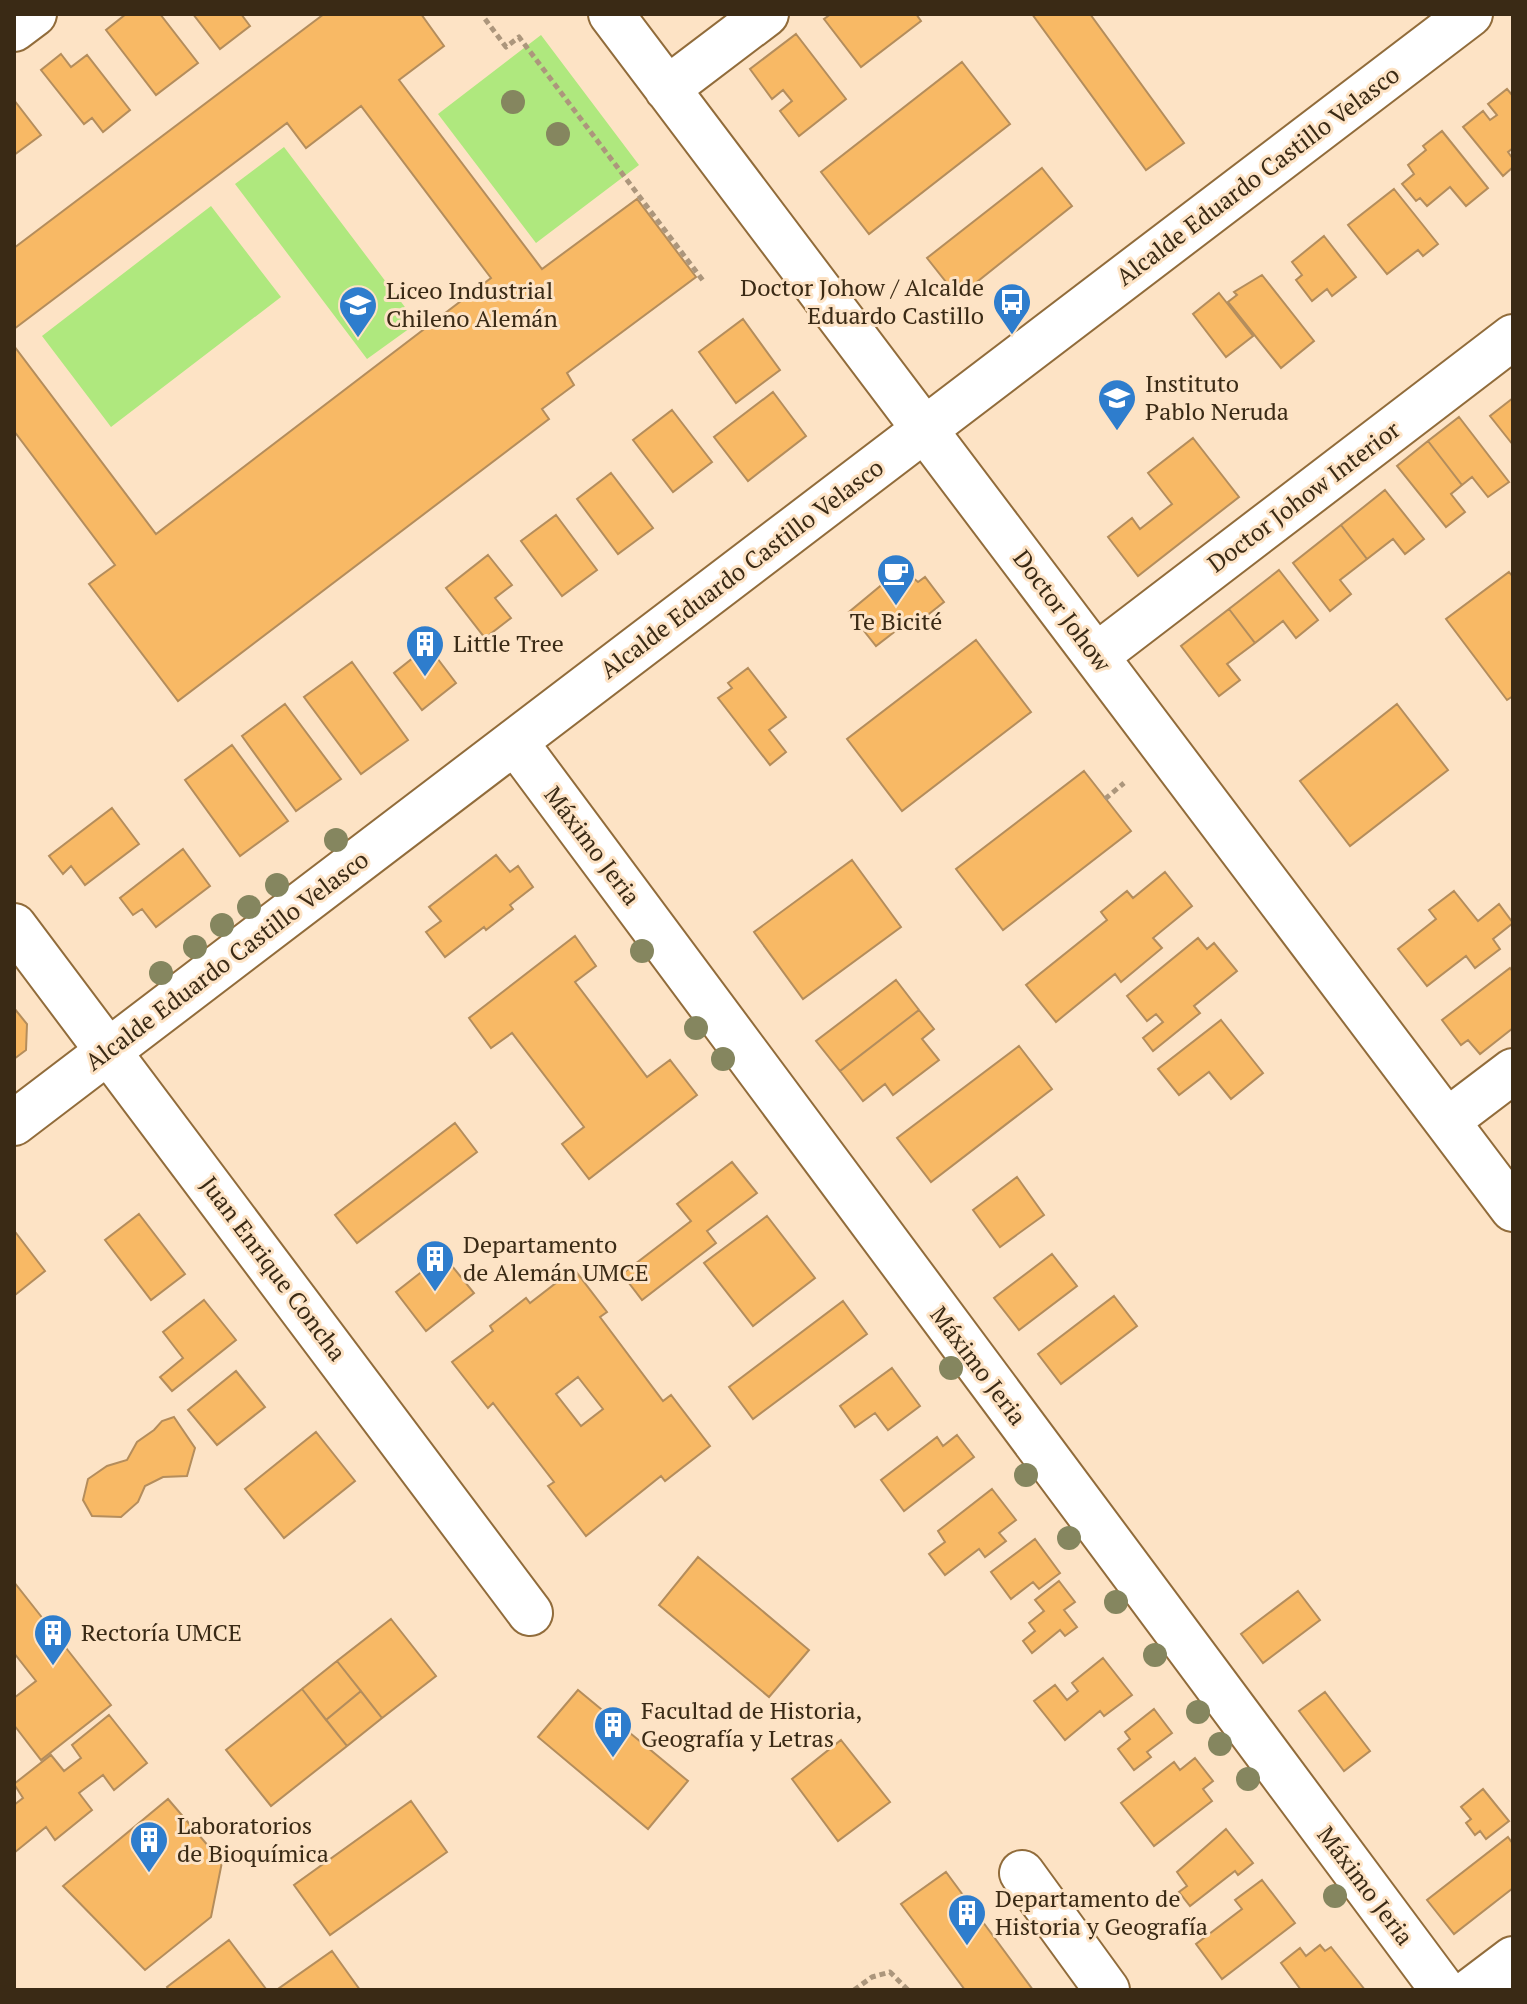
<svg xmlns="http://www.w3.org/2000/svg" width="1527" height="2004" font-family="'PT Serif',serif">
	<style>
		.green { fill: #afe87e }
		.building { fill: #f8b965; stroke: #b48d5c; stroke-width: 2; fill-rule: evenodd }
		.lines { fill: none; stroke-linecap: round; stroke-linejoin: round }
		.minor-casing { stroke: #916c3b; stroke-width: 48 }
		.major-casing { stroke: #916c3b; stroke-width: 48 }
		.path { stroke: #ac967c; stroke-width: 5; stroke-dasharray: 6 4; stroke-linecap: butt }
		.minor { stroke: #fff; stroke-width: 44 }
		.major { stroke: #fff; stroke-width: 44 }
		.tree { fill: #85865f }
		.labels { text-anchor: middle; stroke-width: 6; stroke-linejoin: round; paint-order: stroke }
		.street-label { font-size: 24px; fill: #3a2a15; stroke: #fde3c5 }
		.poi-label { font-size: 24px; fill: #3a2a15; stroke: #fde3c5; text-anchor: start }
	</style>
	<rect width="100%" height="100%" fill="#fde3c5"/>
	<path class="green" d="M541,35L639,165L536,243L438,114Z
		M284,147L417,323L367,359L235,184Z
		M211,206L281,297L111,427L42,336Z"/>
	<path class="building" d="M126,14H160L198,63L156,95L106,30Z
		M193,14H241L250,26L220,49Z
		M324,14H421L444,46L399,80L542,269L637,199L696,277L567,373L574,385L542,409L549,419L178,701L89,584L115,565L14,431V346L156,534L491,278L361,106L306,148L287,123L14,329V248Z
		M831,14H916L921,21L861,67L824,19Z
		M1032,14H1090L1184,143L1146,170Z
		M796,34L846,99L799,136L780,111L792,101L783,90L772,99L750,69Z
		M61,54L71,67L87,55L130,110L103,132L92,118L84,124L41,70Z
		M962,62L1010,124L869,234L821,172Z
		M1507,89L1513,96V148L1508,152L1513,159V167L1503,176L1463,127L1483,111L1490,120L1497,115L1488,104Z
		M14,100L41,135L14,155Z
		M1442,131L1488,188L1466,206L1450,187L1427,206L1420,198L1416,201L1402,184L1414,174L1408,165L1426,150L1423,146Z
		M1042,168L1072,206L958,297L927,258Z
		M1394,189L1438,244L1423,256L1418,250L1387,274L1348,225Z
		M1324,236L1356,277L1332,296L1327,289L1312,301L1296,280L1302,275L1292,262Z
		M1262,275L1314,341L1281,368L1228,302L1237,295L1234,292Z
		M1219,293L1253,336L1226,357L1193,314Z
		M743,319L780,370L736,403L699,352Z
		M773,392L806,436L748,481L714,437Z
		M1513,398V445L1490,416Z
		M672,410L712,462L673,492L633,440Z
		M1459,417L1509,482L1488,497L1472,477L1462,485L1428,441Z
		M1193,438L1239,497L1138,576L1108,537L1132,518L1140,529L1172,504L1148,473Z
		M1428,441L1462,485L1451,494L1465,512L1446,527L1397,466Z
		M611,473L653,528L618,554L577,499Z
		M1385,490L1424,539L1405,554L1393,539L1367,559L1341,525Z
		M556,515L597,570L562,596L521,541Z
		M1341,525L1367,559L1340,580L1351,594L1330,611L1293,563Z
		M488,555L512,585L495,598L511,618L485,638L446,588Z
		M1279,570L1318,620L1296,638L1283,621L1255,643L1229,609Z
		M905,571L918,582L925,577L944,602L920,621L915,616L876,646L849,612L896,573Z
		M1509,572L1513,577V696L1507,700L1446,619Z
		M1229,609L1255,643L1227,664L1240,680L1219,696L1181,646Z
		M976,640L1031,712L902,811L847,739Z
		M428,646L456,683L422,710L394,673Z
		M352,662L408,740L361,774L304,697Z
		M748,668L786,717L769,730L786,752L770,765L718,698L732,688L728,683Z
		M285,704L341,779L296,811L242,736Z
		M1397,704L1448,770L1350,846L1300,781Z
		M232,745L288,821L240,856L185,780Z
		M1084,771L1131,831L1003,930L956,869Z
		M112,808L139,844L85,885L71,866L63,874L49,856Z
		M183,849L210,886L156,927L142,909L133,915L120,898Z
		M496,855L510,872L518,866L533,887L510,905L513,909L486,930L484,927L445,957L426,932L441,921L429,907Z
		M852,860L901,927L803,999L754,932Z
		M1165,872L1192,906L1153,938L1162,948L1121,982L1115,974L1056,1022L1026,985L1107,920L1101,912L1127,891L1133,898Z
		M1454,891L1478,921L1499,904L1513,923L1493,939L1500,949L1475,968L1466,956L1427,986L1398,949L1436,919L1429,910Z
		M575,936L596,966L575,982L647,1077L670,1060L697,1095L589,1179L562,1144L584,1127L512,1033L491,1048L469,1018Z
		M1198,938L1207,949L1214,943L1237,971L1194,1006L1200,1013L1153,1051L1143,1038L1163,1022L1156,1014L1147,1021L1127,996Z
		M1510,968L1513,972V1028L1480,1054L1468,1040L1461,1045L1442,1020Z
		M896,980L919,1010L840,1071L816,1041Z
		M14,1008L27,1024L26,1050L14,1059Z
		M919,1010L934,1029L922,1039L939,1060L893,1095L885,1084L863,1101L840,1071Z
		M1221,1020L1263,1073L1231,1099L1209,1072L1179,1095L1158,1069Z
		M1019,1046L1052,1089L931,1182L897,1138Z
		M455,1123L477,1152L357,1243L335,1215Z
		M732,1162L757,1193L707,1231L716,1243L642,1300L622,1274L691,1221L677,1204Z
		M1017,1177L1044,1215L1000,1247L973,1210Z
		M139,1214L185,1274L151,1300L105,1240Z
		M767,1216L815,1278L753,1326L704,1263Z
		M16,1233L45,1271L15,1295L14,1234Z
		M1052,1254L1077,1286L1019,1330L994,1298Z
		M443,1255L474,1293L426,1331L396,1292Z
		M574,1269L607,1312L600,1317L663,1401L671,1395L710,1446L665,1481L661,1476L586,1536L548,1486L554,1482L493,1403L488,1408L452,1362L493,1331L490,1326L526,1298L530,1303ZM578,1377L603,1409L581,1426L556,1394Z
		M1114,1296L1137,1326L1061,1384L1038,1354Z
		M204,1300L236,1340L172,1391L160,1377L183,1358L163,1332Z
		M843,1301L867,1334L753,1419L729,1387Z
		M892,1368L920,1406L888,1430L875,1413L855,1427L840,1406Z
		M236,1371L265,1407L217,1445L188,1410Z
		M174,1417L195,1448L187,1476L163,1477L145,1486L138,1502L121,1517L92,1516L83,1500L88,1479L107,1466L127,1460L137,1442L154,1430L162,1421Z
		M316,1432L355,1481L284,1538L245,1489Z
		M957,1435L974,1457L904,1511L881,1480L937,1437L943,1446Z
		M992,1489L1016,1520L999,1533L1006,1541L985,1557L979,1549L945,1575L929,1554L945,1542L938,1531Z
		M1035,1539L1060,1573L1039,1589L1033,1582L1011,1599L991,1572Z
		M698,1557L809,1650L769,1697L659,1605Z
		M1059,1581L1075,1602L1064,1610L1077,1627L1065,1636L1060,1630L1032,1653L1023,1641L1035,1631L1029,1623L1044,1611L1035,1600Z
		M14,1582L111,1705L41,1760L14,1725V1698L36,1681L14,1653Z
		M1298,1591L1320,1620L1263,1663L1241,1634Z
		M391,1619L436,1676L382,1718L337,1661Z
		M1103,1658L1132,1695L1104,1716L1100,1711L1065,1740L1034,1701L1055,1685L1067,1700L1078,1691L1072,1683Z
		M337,1661L361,1691L326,1720L302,1689Z
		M302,1689L347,1746L271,1806L226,1750Z
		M578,1690L688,1781L648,1829L538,1737Z
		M361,1691L382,1718L347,1746L326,1720Z
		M1325,1692L1370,1751L1344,1771L1299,1711Z
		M1154,1709L1172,1733L1147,1752L1151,1757L1134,1770L1118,1749L1130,1739L1125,1732Z
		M109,1715L147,1763L114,1790L103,1775L79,1793L92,1810L55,1840L46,1827L14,1853V1805L23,1798L14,1784L51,1755L64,1771L81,1758L72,1745Z
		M841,1740L890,1802L838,1841L792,1779Z
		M1195,1758L1213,1781L1203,1789L1212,1801L1154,1846L1121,1803L1174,1762L1180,1770Z
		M1483,1789L1509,1821L1486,1839L1480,1831L1475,1835L1466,1823L1471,1819L1461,1807Z
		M168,1799L222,1862L211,1917L145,1970L63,1886Z
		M411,1801L447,1852L330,1935L294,1885Z
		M1226,1829L1253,1863L1238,1875L1235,1871L1190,1906L1179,1892L1187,1886L1177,1872Z
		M1508,1837L1513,1844V1888L1454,1934L1427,1900Z
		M946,1872L1033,1990H965L901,1904Z
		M1262,1880L1295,1923L1222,1979L1196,1944L1242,1909L1235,1900Z
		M229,1940L266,1989L169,1990L167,1987Z
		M1320,1945L1325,1951L1331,1947L1365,1990H1301L1281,1963L1300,1948L1306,1956Z
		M332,1951L360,1990H279L278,1989Z"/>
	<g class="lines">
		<defs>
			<path id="minor" d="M611,14L1513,1209
				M14,29L34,14
				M667,89L766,14
				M1096,656L1513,337
				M515,742L1443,1990
				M14,926L530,1613
				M1447,1121L1513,1071
				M1022,1873L1107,1990
				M1472,1990L1513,1959"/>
			<path id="major" d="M14,1123L1470,14"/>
		</defs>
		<use href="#minor" class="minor-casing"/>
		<use href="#major" class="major-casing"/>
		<path class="path" d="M485,19L506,47L519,37L704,282
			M1105,799L1124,783
			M854,1990L872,1977L890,1972L908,1990"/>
		<use href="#minor" class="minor"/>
		<use href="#major" class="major"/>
	</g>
	<g class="tree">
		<circle cx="513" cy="102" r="12"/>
		<circle cx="558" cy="134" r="12"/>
		<circle cx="336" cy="840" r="12"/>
		<circle cx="277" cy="885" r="12"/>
		<circle cx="249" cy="907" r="12"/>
		<circle cx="222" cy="925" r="12"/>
		<circle cx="195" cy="947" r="12"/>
		<circle cx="642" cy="951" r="12"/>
		<circle cx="161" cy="973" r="12"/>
		<circle cx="696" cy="1028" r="12"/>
		<circle cx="723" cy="1059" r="12"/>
		<circle cx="951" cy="1368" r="12"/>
		<circle cx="1026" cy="1475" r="12"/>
		<circle cx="1069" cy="1538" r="12"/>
		<circle cx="1116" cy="1602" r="12"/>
		<circle cx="1155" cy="1655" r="12"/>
		<circle cx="1198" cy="1712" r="12"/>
		<circle cx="1220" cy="1744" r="12"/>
		<circle cx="1248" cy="1779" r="12"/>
		<circle cx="1335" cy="1896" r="12"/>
	</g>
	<defs>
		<symbol id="bus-pin" viewBox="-11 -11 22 30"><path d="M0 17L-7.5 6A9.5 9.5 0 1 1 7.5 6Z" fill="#2e7dcd" stroke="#fde3c5"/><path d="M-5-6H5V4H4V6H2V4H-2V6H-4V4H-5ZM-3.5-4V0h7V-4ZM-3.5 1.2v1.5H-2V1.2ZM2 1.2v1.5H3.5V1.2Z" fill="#fff"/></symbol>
		<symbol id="school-pin" viewBox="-11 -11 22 30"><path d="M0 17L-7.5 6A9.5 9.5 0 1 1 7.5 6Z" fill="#2e7dcd" stroke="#fde3c5"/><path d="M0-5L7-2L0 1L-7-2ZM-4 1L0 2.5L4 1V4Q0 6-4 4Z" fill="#fff"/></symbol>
		<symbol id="cafe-pin" viewBox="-11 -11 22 30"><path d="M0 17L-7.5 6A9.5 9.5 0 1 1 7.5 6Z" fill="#2e7dcd" stroke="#fde3c5"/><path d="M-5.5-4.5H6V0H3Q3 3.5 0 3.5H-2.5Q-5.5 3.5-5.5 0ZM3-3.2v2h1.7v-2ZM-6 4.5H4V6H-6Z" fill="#fff"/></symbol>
		<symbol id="building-pin" viewBox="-11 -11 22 30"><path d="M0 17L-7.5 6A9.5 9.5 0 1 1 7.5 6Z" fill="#2e7dcd" stroke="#fde3c5"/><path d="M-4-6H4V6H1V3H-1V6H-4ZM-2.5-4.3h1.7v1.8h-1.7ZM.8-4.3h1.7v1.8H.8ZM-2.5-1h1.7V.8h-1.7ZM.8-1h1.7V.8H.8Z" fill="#fff"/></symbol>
	</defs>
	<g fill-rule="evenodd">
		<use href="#bus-pin" x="990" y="280" width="44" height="60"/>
		<use href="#school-pin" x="336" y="283" width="44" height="60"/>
		<use href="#school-pin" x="1095" y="376" width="44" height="60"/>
		<use href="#cafe-pin" x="874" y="551" width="44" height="60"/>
		<use href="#building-pin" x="403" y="622" width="44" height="60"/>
		<use href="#building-pin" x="413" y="1237" width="44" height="60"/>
		<use href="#building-pin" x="31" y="1611" width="44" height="60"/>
		<use href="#building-pin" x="591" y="1703" width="44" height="60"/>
		<use href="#building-pin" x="127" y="1818" width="44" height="60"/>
		<use href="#building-pin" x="945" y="1891" width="44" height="60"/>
	</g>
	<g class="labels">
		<g class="street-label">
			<text transform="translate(1258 176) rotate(-37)" y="8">Alcalde Eduardo Castillo Velasco</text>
			<text transform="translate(1304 497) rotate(-37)" y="8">Doctor Johow Interior</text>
			<text transform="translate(742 569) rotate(-37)" y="8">Alcalde Eduardo Castillo Velasco</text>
			<text transform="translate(1062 611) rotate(53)" y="8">Doctor Johow</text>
			<text transform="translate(592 846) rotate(53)" y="8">Máximo Jeria</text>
			<text transform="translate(227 961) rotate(-37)" y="8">Alcalde Eduardo Castillo Velasco</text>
			<text transform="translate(273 1269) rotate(53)" y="8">Juan Enrique Concha</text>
			<text transform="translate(978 1366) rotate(53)" y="8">Máximo Jeria</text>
			<text transform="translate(1365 1886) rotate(53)" y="8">Máximo Jeria</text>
		</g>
		<g class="poi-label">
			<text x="984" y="296" text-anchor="end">Doctor Johow / Alcalde<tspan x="984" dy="28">Eduardo Castillo</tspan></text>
			<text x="386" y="299">Liceo Industrial<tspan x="386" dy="28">Chileno Alemán</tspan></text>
			<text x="1145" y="392">Instituto<tspan x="1145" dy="28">Pablo Neruda</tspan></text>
			<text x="896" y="630" text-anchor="middle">Te Bicité</text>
			<text x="453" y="652">Little Tree</text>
			<text x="463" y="1253">Departamento<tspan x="463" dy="28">de Alemán UMCE</tspan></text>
			<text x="81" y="1641">Rectoría UMCE</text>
			<text x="641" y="1719">Facultad de Historia,<tspan x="641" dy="28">Geografía y Letras</tspan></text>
			<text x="177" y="1834">Laboratorios<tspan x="177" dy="28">de Bioquímica</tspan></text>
			<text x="995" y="1907">Departamento de<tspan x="995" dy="28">Historia y Geografía</tspan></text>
		</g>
	</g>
	<rect width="1527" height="2004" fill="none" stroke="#3a2a15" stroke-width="32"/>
</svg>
